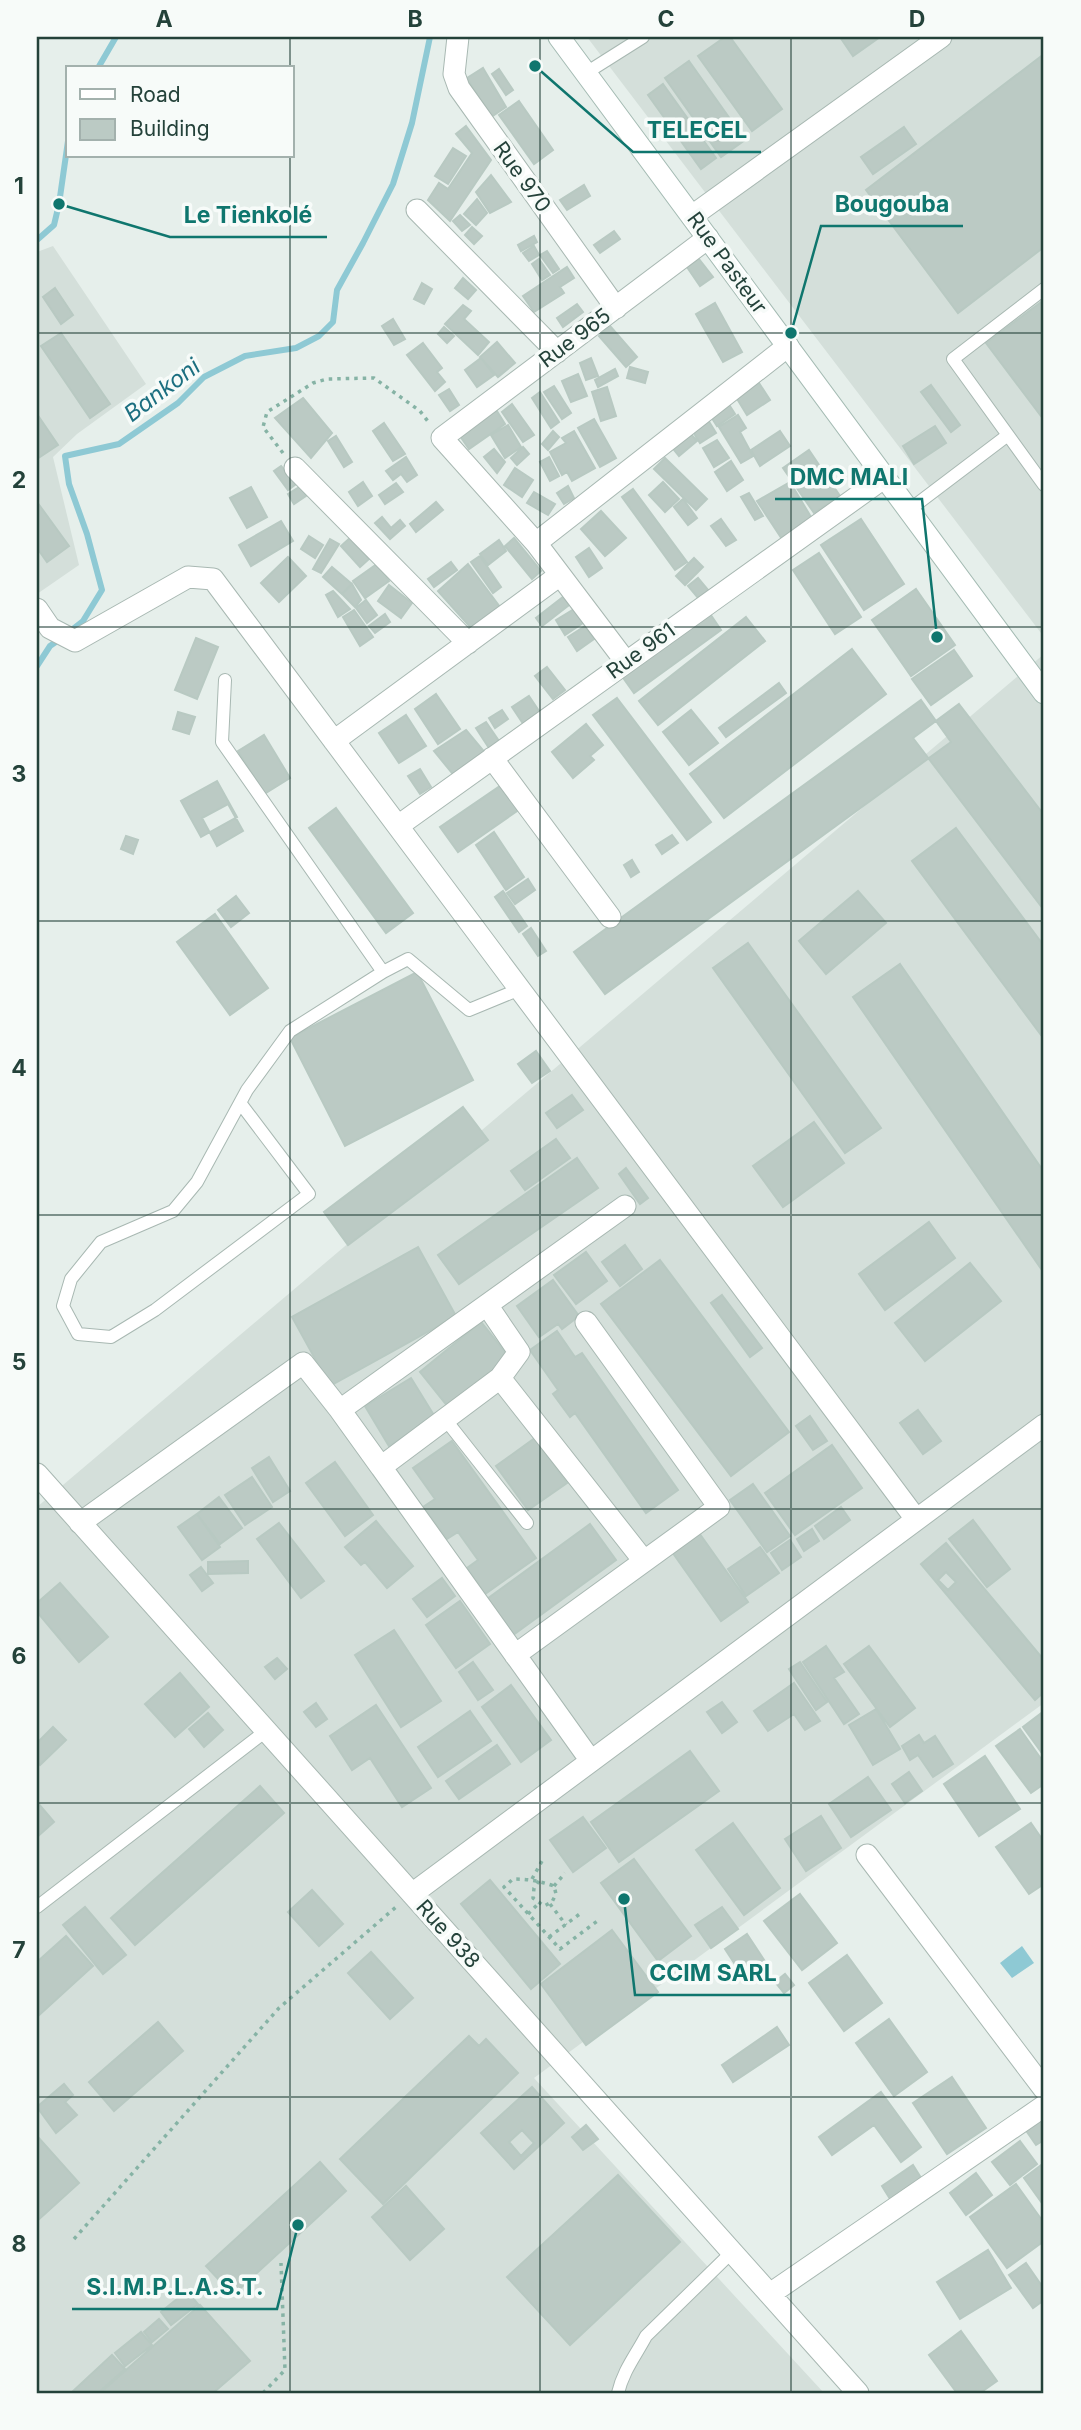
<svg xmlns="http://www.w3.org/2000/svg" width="1081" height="2430" font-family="Inter,sans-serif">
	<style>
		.built { fill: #d4dfda }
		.water { fill: #8ec9d4 }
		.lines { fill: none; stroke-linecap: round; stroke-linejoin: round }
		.stream { stroke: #8ec9d4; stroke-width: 6 }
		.building { fill: #bbcac4; stroke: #b8c9c2; stroke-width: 2; fill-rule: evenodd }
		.lane-casing { stroke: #a8b8b2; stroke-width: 14 }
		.street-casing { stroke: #a8b8b2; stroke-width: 23 }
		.secondary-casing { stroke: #a4bbb3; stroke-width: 23 }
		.path { stroke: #86b3a5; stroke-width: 3.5; stroke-dasharray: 3.5 5; stroke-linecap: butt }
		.lane { stroke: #fff; stroke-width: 12 }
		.street { stroke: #fff; stroke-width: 21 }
		.secondary { stroke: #fff; stroke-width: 21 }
		.grid { fill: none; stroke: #24423a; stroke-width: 2; stroke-opacity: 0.55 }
		.labels { text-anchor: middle; stroke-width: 7; stroke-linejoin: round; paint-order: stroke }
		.street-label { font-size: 21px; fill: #24423a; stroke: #f7fbf9 }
		.water-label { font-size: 23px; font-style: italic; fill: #1c6f80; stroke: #f7fbf9 }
		.leader { fill: none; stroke: #0f766e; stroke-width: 2.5 }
		.callout-dot { fill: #0f766e; stroke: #f7fbf9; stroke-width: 2.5 }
		.callout-label { font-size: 23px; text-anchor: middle; font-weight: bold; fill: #0f766e; stroke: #f7fbf9; stroke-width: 7; stroke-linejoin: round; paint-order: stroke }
		.neatline { fill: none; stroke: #24423a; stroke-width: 2.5 }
		.grid-label { font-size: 23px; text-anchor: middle; font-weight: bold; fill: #24423a }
	</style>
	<rect width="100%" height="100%" fill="#e6efeb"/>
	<path class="built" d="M587,37H1044V637L701,187Z
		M53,246L146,384L77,434L53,457L79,565L37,594V252Z
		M1044,654V1703L534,2078L824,2393H37V1507Z"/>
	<path class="water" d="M1022,1946L1034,1963L1012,1978L1000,1963Z"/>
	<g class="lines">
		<path class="stream" d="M98,68L116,37
			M37,240L54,225L59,204L68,141
			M69,632L83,621L102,590L87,534L69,484L65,456L119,444L178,403L204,377L245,356L296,348L319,336L333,322L337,290L363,243L393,184L412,123L430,37
			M37,666L50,646L60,639"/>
	</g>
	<path class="building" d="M725,37H730L782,109L752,131L698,56Z
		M840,37H880L853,56Z
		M1044,54V247L958,313L866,190Z
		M689,61L745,140L721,157L665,78Z
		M483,68L506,107L491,117L467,78Z
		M499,69L513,90L506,95L492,74Z
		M663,84L716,158L701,169L648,95Z
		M519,101L553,150L534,164L499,115Z
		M466,126L491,160L450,221L428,200L439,183L448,189L472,153L456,134Z
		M904,127L916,144L873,174L861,157Z
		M453,148L466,156L448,184L435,176Z
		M491,175L511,202L490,213L476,192Z
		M584,185L590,196L567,210L560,200Z
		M477,199L487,213L476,225L464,214Z
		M460,215L470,225L462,231L453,221Z
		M472,227L482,236L474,244L465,235Z
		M614,231L620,239L600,253L594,245Z
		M534,236L537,242L521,251L518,245Z
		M534,246L539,255L529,261L523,253Z
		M547,251L559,269L553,273L540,255Z
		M539,259L550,275L542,280L532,264Z
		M699,259L713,277L700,286L687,267Z
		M567,267L574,278L560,287L564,293L534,312L523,296Z
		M463,278L476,290L468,299L455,288Z
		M422,283L432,289L424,304L414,299Z
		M55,288L73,315L61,324L43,297Z
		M1044,300V420L986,343Z
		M715,303L742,352L723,362L696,314Z
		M577,304L583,312L563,327L557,318Z
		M463,305L471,311L464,319L489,342L478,355L445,324Z
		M393,319L405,339L394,345L382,326Z
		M610,326L637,357L626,367L599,336Z
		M444,327L454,336L447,343L438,334Z
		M61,333L110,404L90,418L41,346Z
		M497,342L515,363L498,377L480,357Z
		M423,343L442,368L437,372L445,382L435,391L407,355Z
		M481,358L494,375L477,387L465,370Z
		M591,358L598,376L586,380L580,363Z
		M630,367L648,372L645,383L627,378Z
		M615,369L618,376L598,387L595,380Z
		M578,374L587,396L571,402L562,381Z
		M759,383L770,400L747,415L736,397Z
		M931,385L960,425L951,432L921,392Z
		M554,386L571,413L562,419L544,392Z
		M607,387L616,416L601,421L592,392Z
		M449,389L459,405L450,411L439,395Z
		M540,392L559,422L551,428L532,398Z
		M303,398L332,433L311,458L275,418Z
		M728,403L735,414L717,426L710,415Z
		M512,404L534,435L523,442L502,412Z
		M495,408L505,424L469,449L458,433Z
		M37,414L58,445L37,459Z
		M738,415L746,428L740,432L753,456L741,463L719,427Z
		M594,419L616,458L600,467L578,428Z
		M708,420L716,433L700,443L692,430Z
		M384,423L405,454L393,461L373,431Z
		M508,425L521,447L505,458L491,435Z
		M935,426L946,443L914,464L903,446Z
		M553,431L559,437L548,450L542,444Z
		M574,431L595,468L572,481L567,472L562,475L550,452L566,443L562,438Z
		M688,431L697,441L679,456L671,446Z
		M780,431L790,446L760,466L751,450Z
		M336,436L352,462L344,467L328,441Z
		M717,440L729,458L714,467L703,448Z
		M523,447L529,454L517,465L511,458Z
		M494,449L505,462L497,473L484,457Z
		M809,450L840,496L814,513L783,468Z
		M406,457L417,475L407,482L401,474L393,480L386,471Z
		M549,457L559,476L550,481L540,462Z
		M665,458L707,499L696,510L654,469Z
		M731,461L743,480L727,491L715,472Z
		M281,466L296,484L288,490L274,471Z
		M515,468L533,480L522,497L504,485Z
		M363,482L372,496L358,506L349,492Z
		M663,482L679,499L665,512L649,495Z
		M790,482L814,522L784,542L757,501Z
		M396,483L403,492L385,504L379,495Z
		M301,486L306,496L294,504L288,494Z
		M568,486L574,498L564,504L557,493Z
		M251,487L267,517L247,528L230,498Z
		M633,489L687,562L675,570L622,497Z
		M534,492L555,504L548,515L527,503Z
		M749,493L763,516L755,520L741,497Z
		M683,499L697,518L688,525L674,507Z
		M37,502L69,546L47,562L37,548Z
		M436,502L443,510L416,532L410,524Z
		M601,511L626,538L605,556L581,529Z
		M382,517L391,528L400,520L405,526L390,539L375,523Z
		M721,519L736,540L726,546L711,526Z
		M861,519L904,584L864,610L821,545Z
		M281,521L293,541L251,566L239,545Z
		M309,536L323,545L315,558L301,549Z
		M350,538L369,559L360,567L341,546Z
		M514,538L541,571L532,579L505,546Z
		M330,539L339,544L321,573L313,569Z
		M499,540L506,551L488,565L480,554Z
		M589,548L602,568L589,577L576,557Z
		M819,553L861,617L835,634L793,570Z
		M480,556L501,587L493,593L471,562Z
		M288,557L306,576L279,602L261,583Z
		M694,558L703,567L685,585L676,576Z
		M451,562L457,570L434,587L428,579Z
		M377,564L389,581L365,598L353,581Z
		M468,564L500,607L471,628L438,591Z
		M332,567L352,584L342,594L323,577Z
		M698,578L709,591L699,599L688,586Z
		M352,584L361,600L355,607L342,594Z
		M389,585L412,603L401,618L378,601Z
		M916,589L955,645L911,676L872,620Z
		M333,591L350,609L338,617L326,595Z
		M563,597L569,605L542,626L536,618Z
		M366,600L377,615L367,623L356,608Z
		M702,602L721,630L634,693L614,665Z
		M574,609L583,623L565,635L556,620Z
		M354,610L373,637L360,646L343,617Z
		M385,614L390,622L375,633L369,626Z
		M746,617L765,641L658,725L639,701Z
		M585,626L594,639L577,651L568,637Z
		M196,638L218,647L197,699L175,690Z
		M852,649L886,694L724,818L690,774Z
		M954,650L972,676L931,705L912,679Z
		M547,667L565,690L553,699L535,676Z
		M779,683L786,693L726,737L719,728Z
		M436,694L460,729L438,744L415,709Z
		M529,696L541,714L524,725L512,707Z
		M617,698L711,822L687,840L593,715Z
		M921,700L951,742L605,994L574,952Z
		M959,704L1044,815V910L913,738Z
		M502,710L508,719L495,728L489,718Z
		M691,710L718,743L689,765L663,732Z
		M178,712L195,717L189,734L173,729Z
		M406,715L426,746L399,763L379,733Z
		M486,722L499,741L489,748L476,728Z
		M586,724L603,745L590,756L594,760L573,778L552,752Z
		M466,730L487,755L456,778L434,751Z
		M264,735L290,778L264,794L238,751Z
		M420,769L431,787L420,794L408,776Z
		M217,781L237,817L201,837L181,801Z
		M503,784L520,809L458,852L440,827Z
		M228,804L243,831L217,846L202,818Z
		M336,808L413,913L386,933L309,828Z
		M956,828L1044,946V1039L912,861Z
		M494,832L524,877L506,890L476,845Z
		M672,835L678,843L662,854L656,845Z
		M126,836L138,840L133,854L121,849Z
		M632,860L639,872L631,877L624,865Z
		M528,879L535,890L515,904L507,893Z
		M503,891L527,926L519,932L495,897Z
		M858,891L886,923L826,974L799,941Z
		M236,896L249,913L231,927L218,910Z
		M215,914L268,988L230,1015L177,942Z
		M531,928L546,951L538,956L523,934Z
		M748,943L881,1128L845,1153L713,968Z
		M900,964L1044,1172V1273L853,997Z
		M417,972L473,1080L345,1146L290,1038Z
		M536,1051L550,1071L532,1083L518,1064Z
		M572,1095L583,1110L557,1128L546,1113Z
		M463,1107L488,1140L348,1245L324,1212Z
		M814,1122L844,1163L783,1207L753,1166Z
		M556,1139L570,1158L525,1190L511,1171Z
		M577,1158L598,1188L459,1284L438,1255Z
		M626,1168L648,1198L640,1204L619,1174Z
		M929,1222L955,1258L885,1310L859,1274Z
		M625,1245L642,1269L620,1286L602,1262Z
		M418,1247L456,1316L330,1386L292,1317Z
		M586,1252L607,1281L576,1304L554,1275Z
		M660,1260L789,1432L731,1476L601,1304Z
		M970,1263L1001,1301L925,1361L895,1323Z
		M553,1280L579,1316L562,1329L558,1324L539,1337L517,1306Z
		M722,1295L762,1348L750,1357L711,1303Z
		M481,1322L510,1358L449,1408L420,1372Z
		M557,1331L575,1357L582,1353L678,1490L646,1513L575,1413L570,1417L553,1394L558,1390L530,1350Z
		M411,1378L435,1417L389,1446L365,1406Z
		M918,1410L941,1441L923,1454L900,1423Z
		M810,1416L827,1441L813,1450L796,1426Z
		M535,1438L567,1483L528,1510L496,1466Z
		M452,1441L536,1558L485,1594L467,1568L478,1560L458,1532L447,1539L423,1507L435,1499L413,1468Z
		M832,1445L862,1488L795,1535L765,1493Z
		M269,1457L290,1491L273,1502L252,1468Z
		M335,1462L373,1515L345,1536L306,1483Z
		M252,1477L272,1507L245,1525L225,1495Z
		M753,1484L790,1536L767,1552L730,1500Z
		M219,1497L242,1528L220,1544L197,1514Z
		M841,1507L850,1520L824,1539L815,1526Z
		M197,1514L220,1547L202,1560L178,1527Z
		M973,1520L1010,1569L987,1587L949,1539Z
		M376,1521L413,1566L387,1588L365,1562L361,1565L345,1547Z
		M279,1523L324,1581L301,1598L257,1539Z
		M590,1524L616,1560L513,1635L487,1599Z
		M812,1529L819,1541L804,1551L797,1539Z
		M697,1530L748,1602L721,1621L670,1549Z
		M790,1540L801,1557L782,1570L771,1553Z
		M946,1543L1044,1660V1692L1035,1700L921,1564ZM946,1572L956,1582L948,1590L938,1580Z
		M760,1547L779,1573L746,1596L728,1569Z
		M248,1561V1573L208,1574V1562Z
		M201,1567L213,1583L202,1591L190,1575Z
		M442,1578L455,1596L427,1617L413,1599Z
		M60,1583L108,1637L79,1662L37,1612V1603Z
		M460,1601L490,1644L456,1668L426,1625Z
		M394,1630L441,1701L401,1727L355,1655Z
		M826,1646L844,1672L834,1678L859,1714L844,1724L803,1662Z
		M869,1646L915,1708L890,1727L844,1664Z
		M277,1658L287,1669L275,1679L265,1667Z
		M473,1662L493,1690L478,1700L459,1672Z
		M800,1662L827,1702L816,1710L789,1669Z
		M180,1673L209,1707L175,1737L145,1704Z
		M794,1683L820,1721L805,1730L794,1714L768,1731L754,1711Z
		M511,1685L551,1740L521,1762L482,1707Z
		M722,1702L737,1722L722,1733L707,1712Z
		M316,1703L327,1719L316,1727L304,1712Z
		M376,1705L431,1788L402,1807L370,1758L352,1770L330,1736Z
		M876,1709L900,1749L873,1765L849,1725Z
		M470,1711L491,1741L438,1777L418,1747Z
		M1044,1711V1756L1023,1727Z
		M208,1713L223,1730L204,1747L189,1729Z
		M53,1727L66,1740L40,1765L37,1762V1743Z
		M1020,1729L1044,1763V1784L1031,1793L996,1746Z
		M919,1735L924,1743L935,1736L953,1764L933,1777L918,1755L910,1760L902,1746Z
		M497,1745L510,1764L459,1799L446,1781Z
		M690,1751L719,1791L619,1862L591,1822Z
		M985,1756L1020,1809L979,1836L944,1784Z
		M909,1772L922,1791L905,1803L892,1784Z
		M868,1777L891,1810L851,1837L829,1804Z
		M260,1786L284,1813L135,1945L111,1918Z
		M37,1802L54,1822L37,1837Z
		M821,1816L841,1848L806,1871L785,1839Z
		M583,1817L606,1848L573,1872L550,1840Z
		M733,1823L780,1888L744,1915L696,1850Z
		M1031,1823L1044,1842V1884L1029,1894L996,1847Z
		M634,1859L691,1936L658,1961L601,1883Z
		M490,1880L560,1964L531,1989L461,1904Z
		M312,1890L343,1924L319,1946L288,1912Z
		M800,1894L837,1943L802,1970L764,1921Z
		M85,1907L126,1955L103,1974L63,1925Z
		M722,1907L738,1929L711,1948L695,1925Z
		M612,1930L658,1992L586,2045L541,1984Z
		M747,1934L768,1966L746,1981L725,1949Z
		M66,1936L93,1966L37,2017V1962Z
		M371,1952L413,1998L390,2019L348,1973Z
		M847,1955L882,2003L844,2031L809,1983Z
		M785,1974L794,1985L784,1993L775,1982Z
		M889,2019L927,2072L894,2096L856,2043Z
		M158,2022L183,2051L114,2111L89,2082Z
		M777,2027L789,2045L733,2082L722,2065Z
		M469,2036L479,2046L486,2039L518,2073L383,2204L340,2159Z
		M952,2077L986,2128L947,2154L913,2103Z
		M64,2084L73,2095L65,2102L77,2115L56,2133L37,2107Z
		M532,2087L564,2123L514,2169L481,2133ZM522,2130L534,2143L521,2156L509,2142Z
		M881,2092L921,2147L901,2162L874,2125L832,2155L819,2137Z
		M1044,2115V2140L1036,2145L1025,2129Z
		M586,2125L598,2139L583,2150L572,2137Z
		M37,2136L79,2183L37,2221Z
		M1020,2141L1037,2164L1010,2185L992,2162Z
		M320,2162L346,2191L233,2295L206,2266Z
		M1044,2163V2206L1024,2178Z
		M913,2165L923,2181L892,2202L882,2186Z
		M976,2173L992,2195L966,2215L950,2193Z
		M618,2175L680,2242L570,2345L507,2277Z
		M1016,2184L1044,2223V2241L1007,2268L970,2217Z
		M406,2186L444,2229L410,2260L372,2217Z
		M988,2250L1011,2288L960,2319L937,2282Z
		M1026,2263L1044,2289V2300L1033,2308L1009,2275Z
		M187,2291L198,2304L171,2325L161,2312Z
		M200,2305L250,2361L213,2393H100Z
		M159,2319L168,2329L152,2342L144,2332Z
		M961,2331L997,2381L980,2393H957L929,2355Z
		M141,2332L152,2345L125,2366L115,2353Z
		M112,2355L125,2369L98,2393H71Z"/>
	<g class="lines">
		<defs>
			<path id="lane" d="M586,73L643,37
				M1044,289L953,359L1044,485
				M909,510L1008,435
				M225,680L222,742L383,972L290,1031L247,1090L197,1182L173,1211L101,1242L71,1279L63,1306L78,1334L111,1337L155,1310L309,1194L241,1104
				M383,972L408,959L469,1010L520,989
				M445,1419L527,1523
				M37,1907L266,1731
				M618,2393C623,2371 636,2355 646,2336L732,2252"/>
			<path id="street" d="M458,37L454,74L459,88L616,308
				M417,210L557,352
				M692,216L941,37
				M295,468L468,643
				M536,543L788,346
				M37,609L50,628L75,641L188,577L213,579L916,1519
				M626,662L536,543L442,438L708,238
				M334,741L560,575
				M492,758L610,917
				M398,826L885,477
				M487,1305L519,1352L500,1378L381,1467L591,1761
				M500,1378L644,1561
				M381,1467L340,1410L625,1206
				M37,1474L858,2393
				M80,1523L303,1363L340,1410
				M515,1655L719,1507L586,1322
				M867,1855L1044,2089
				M412,1894L1044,1425
				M770,2294L1044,2106"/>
			<path id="secondary" d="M559,37L1044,693"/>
		</defs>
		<use href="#lane" class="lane-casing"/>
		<use href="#street" class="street-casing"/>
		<use href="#secondary" class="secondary-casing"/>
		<path class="path" d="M283,453L263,427L267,412L313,383L327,379L374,378L420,411L430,424
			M532,1879L542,1861
			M539,1881L534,1888L533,1898L544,1906L552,1902L556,1894L554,1886C540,1881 528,1879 513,1879L504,1887L560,1949L600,1919
			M554,1886L565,1873
			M550,1904L566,1925
			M528,1914L538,1904
			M549,1937L581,1913
			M74,2239L279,2008L396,1907
			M263,2393L285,2370L281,2263"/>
		<use href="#lane" class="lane"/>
		<use href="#street" class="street"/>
		<use href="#secondary" class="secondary"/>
	</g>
	<path class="grid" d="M290,37V68M540,37V2393M791,37V2393M290,156V2393M37,333H1044M37,627H1044M37,921H1044M37,1215H1044M37,1509H1044M37,1803H1044M37,2097H1044"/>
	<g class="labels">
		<g class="street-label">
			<text transform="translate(522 177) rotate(54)" y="7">Rue 970</text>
			<text transform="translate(727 263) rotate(54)" y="7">Rue Pasteur</text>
			<text transform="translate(575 338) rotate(-37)" y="7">Rue 965</text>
			<text transform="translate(641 651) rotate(-36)" y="7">Rue 961</text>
			<text transform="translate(448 1934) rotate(48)" y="7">Rue 938</text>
		</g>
		<g class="water-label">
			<text transform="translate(162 390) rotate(-37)" y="8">Bankoni</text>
		</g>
	</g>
	<path class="leader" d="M535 66L633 152H761M791 333L821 226H963M59 204L170 237H327M937 637L922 499H775M624 1899L635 1995H791M298 2225L277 2309H72"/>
	<g class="callout-dot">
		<circle cx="535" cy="66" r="7"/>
		<circle cx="791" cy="333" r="7"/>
		<circle cx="59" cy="204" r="7"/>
		<circle cx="937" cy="637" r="7"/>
		<circle cx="624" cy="1899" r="7"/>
		<circle cx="298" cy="2225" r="7"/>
	</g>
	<g class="callout-label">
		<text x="697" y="138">TELECEL</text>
		<text x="892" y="212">Bougouba</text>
		<text x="248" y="223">Le Tienkolé</text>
		<text x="849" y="485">DMC MALI</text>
		<text x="713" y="1981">CCIM SARL</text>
		<text x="175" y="2295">S.I.M.P.L.A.S.T.</text>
	</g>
	<rect width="1081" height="2430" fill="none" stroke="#f7fbf9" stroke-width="77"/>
	<rect x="66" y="66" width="228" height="91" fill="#f7fbf9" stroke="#a3b1ad" stroke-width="2"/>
	<rect x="80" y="89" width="35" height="10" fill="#ffffff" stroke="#a3b1ad" stroke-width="2"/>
	<text x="130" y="102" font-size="21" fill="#24423a">Road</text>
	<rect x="80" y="119" width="35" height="21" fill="#bbcac4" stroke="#a3b1ad" stroke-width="2"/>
	<text x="130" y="136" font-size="21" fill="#24423a">Building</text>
	<rect x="38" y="38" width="1004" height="2354" class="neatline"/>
	<g class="grid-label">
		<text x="164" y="27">A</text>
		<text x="415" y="27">B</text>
		<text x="666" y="27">C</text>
		<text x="917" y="27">D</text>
		<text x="19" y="194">1</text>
		<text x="19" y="488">2</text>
		<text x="19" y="782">3</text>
		<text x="19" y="1076">4</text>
		<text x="19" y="1370">5</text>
		<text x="19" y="1664">6</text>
		<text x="19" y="1958">7</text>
		<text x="19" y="2252">8</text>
	</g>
</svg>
